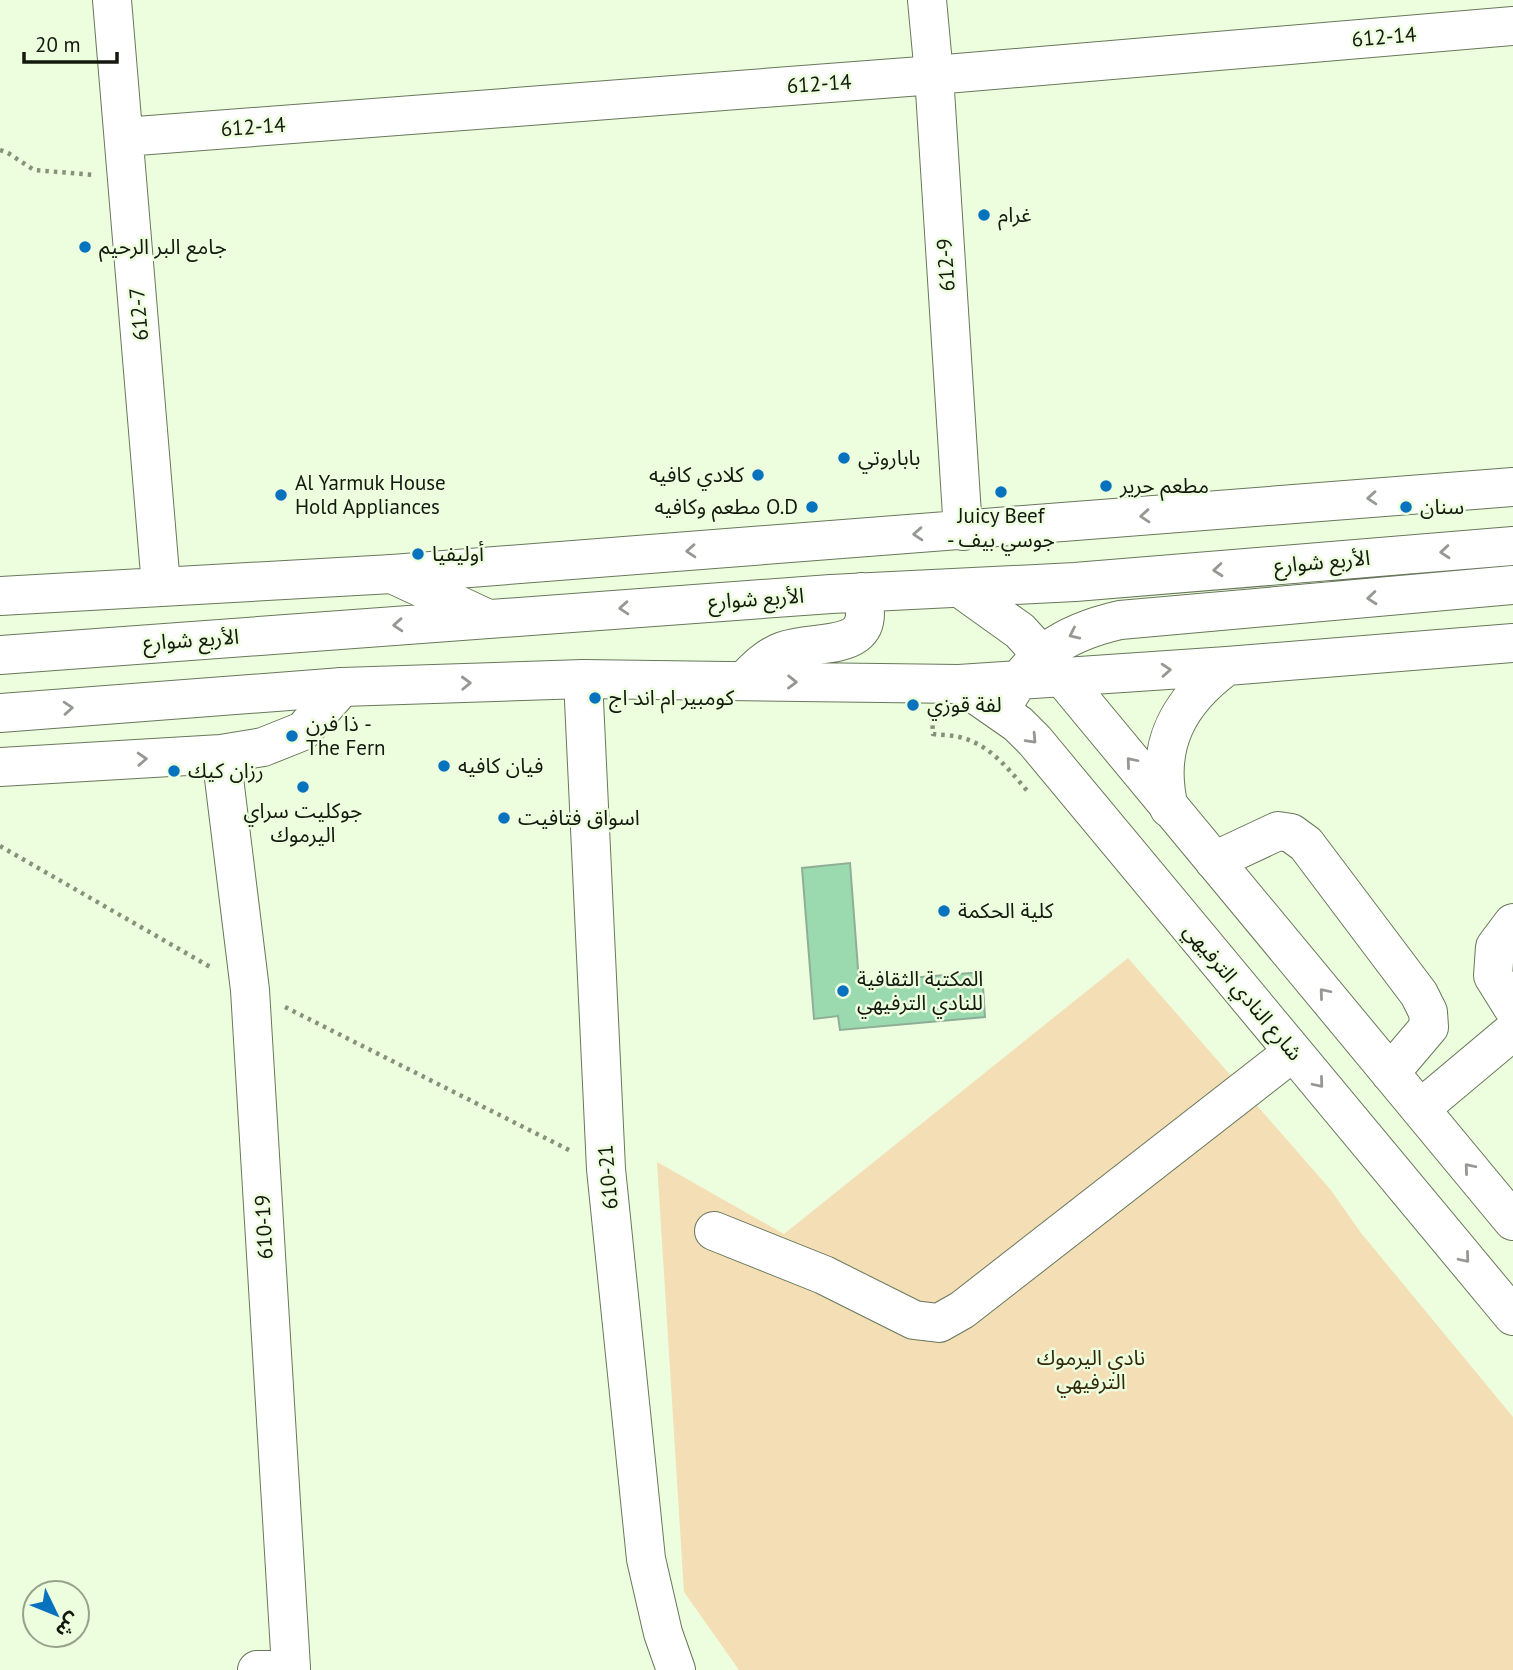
<svg xmlns="http://www.w3.org/2000/svg" width="1513" height="1670" font-family="'PT Sans','Noto Sans Arabic',sans-serif">
	<style>
		.green { fill: #f3deb5 }
		.building { fill: #9bdaaf; stroke: #8fae98; stroke-width: 2 }
		.lines { fill: none; stroke-linecap: round; stroke-linejoin: round }
		.minor-casing { stroke: #68775b; stroke-width: 40 }
		.major-casing { stroke: #68775b; stroke-width: 40 }
		.path { stroke: #86927c; stroke-width: 4.5; stroke-dasharray: 3.5 5; stroke-linecap: butt }
		.minor { stroke: #fff; stroke-width: 38 }
		.major { stroke: #fff; stroke-width: 38 }
		.oneway { stroke: #959893 }
		.poi-dot { fill: #0773be; stroke: #edfede; stroke-width: 2.5 }
		.labels { text-anchor: middle; stroke-width: 5; stroke-linejoin: round; paint-order: stroke }
		.street-label { font-size: 21px; fill: #13190e; stroke: #edfede }
		.poi-label { font-size: 21px; fill: #13190e; stroke: #edfede; text-anchor: start }
		.park-label { font-size: 21px; fill: #34270a; stroke: #edfede }
	</style>
	<rect width="100%" height="100%" fill="#edfede"/>
	<path class="green" d="M1128,958L1330,1189L1361,1233L1513,1417V1670H739L684,1592L657,1162L784,1234Z"/>
	<path class="building" d="M850,863L859,982L982,972L985,1017L840,1030L838,1016L814,1019L802,868Z"/>
	<g class="lines">
		<defs>
			<path id="minor" d="M112,0L161,586
				M927,0L934,75L963,531
				M124,137L934,75L1513,26
				M960,588L1020,631L1062,677L1513,1221
				M0,596L392,574L1513,487
				M583,679L606,1169L646,1559L663,1633L676,1670
				M972,692L1018,724L1035,741L1513,1316
				M221,754L250,990L291,1668L257,1670
				M0,767L221,754L263,747L303,731L342,687
				M1214,861L1278,831L1291,833L1306,844L1419,994L1428,1012L1429,1027L1390,1073
				M1513,923L1495,947L1493,976L1513,1008
				M1420,1109L1513,1031
				M714,1231L824,1275L914,1320L939,1323L962,1310L1293,1052"/>
			<path id="major" d="M392,574L486,618
				M0,655L831,594L1075,582L1513,546
				M744,681C756,668 767,657 783,651C820,638 881,655 861,592
				M1001,711C1026,657 1063,633 1120,620L1513,585
				M0,713L342,687L583,679L959,684L1227,666L1513,643
				M1169,808C1154,746 1178,702 1227,666"/>
		</defs>
		<use href="#minor" class="minor-casing"/>
		<use href="#major" class="major-casing"/>
		<path class="path" d="M0,150L8,153L34,170L95,175
			M932,717L933,734C943,735 956,735 966,739C993,748 1011,772 1029,793
			M0,846L212,968
			M285,1007L571,1151"/>
		<use href="#minor" class="minor"/>
		<use href="#major" class="major"/>
	</g>
	<defs><path id="oneway-chevron" d="M-2-3.5L2.5 0L-2 3.5" fill="none" stroke-width="1.6" stroke-linecap="round" stroke-linejoin="round" transform="scale(1.75)"/></defs>
	<g class="oneway">
		<use href="#oneway-chevron" transform="translate(1372 498) rotate(176)"/>
		<use href="#oneway-chevron" transform="translate(1145 516) rotate(176)"/>
		<use href="#oneway-chevron" transform="translate(918 534) rotate(176)"/>
		<use href="#oneway-chevron" transform="translate(691 551) rotate(176)"/>
		<use href="#oneway-chevron" transform="translate(1445 552) rotate(175)"/>
		<use href="#oneway-chevron" transform="translate(1218 570) rotate(175)"/>
		<use href="#oneway-chevron" transform="translate(1372 598) rotate(175)"/>
		<use href="#oneway-chevron" transform="translate(624 608) rotate(176)"/>
		<use href="#oneway-chevron" transform="translate(398 625) rotate(176)"/>
		<use href="#oneway-chevron" transform="translate(1074 634) rotate(155)"/>
		<use href="#oneway-chevron" transform="translate(1166 670) rotate(-4)"/>
		<use href="#oneway-chevron" transform="translate(792 682) rotate(1)"/>
		<use href="#oneway-chevron" transform="translate(466 683) rotate(-2)"/>
		<use href="#oneway-chevron" transform="translate(68 708) rotate(-4)"/>
		<use href="#oneway-chevron" transform="translate(1032 739) rotate(47)"/>
		<use href="#oneway-chevron" transform="translate(142 759) rotate(-3)"/>
		<use href="#oneway-chevron" transform="translate(1131 762) rotate(-130)"/>
		<use href="#oneway-chevron" transform="translate(1324 993) rotate(-130)"/>
		<use href="#oneway-chevron" transform="translate(1319 1083) rotate(50)"/>
		<use href="#oneway-chevron" transform="translate(1469 1168) rotate(-130)"/>
		<use href="#oneway-chevron" transform="translate(1465 1258) rotate(50)"/>
	</g>
	<g class="poi-dot">
		<circle cx="984" cy="215" r="7"/>
		<circle cx="85" cy="247" r="7"/>
		<circle cx="844" cy="458" r="7"/>
		<circle cx="758" cy="475" r="7"/>
		<circle cx="1106" cy="486" r="7"/>
		<circle cx="1001" cy="492" r="7"/>
		<circle cx="281" cy="495" r="7"/>
		<circle cx="812" cy="507" r="7"/>
		<circle cx="1406" cy="507" r="7"/>
		<circle cx="418" cy="554" r="7"/>
		<circle cx="595" cy="698" r="7"/>
		<circle cx="913" cy="705" r="7"/>
		<circle cx="292" cy="736" r="7"/>
		<circle cx="444" cy="766" r="7"/>
		<circle cx="174" cy="771" r="7"/>
		<circle cx="303" cy="787" r="7"/>
		<circle cx="504" cy="818" r="7"/>
		<circle cx="944" cy="911" r="7"/>
		<circle cx="843" cy="991" r="7"/>
	</g>
	<g class="labels">
		<g class="street-label">
			<text transform="translate(1384 37) rotate(-5)" y="7">612-14</text>
			<text transform="translate(819 84) rotate(-4)" y="7">612-14</text>
			<text transform="translate(253 127) rotate(-4)" y="7">612-14</text>
			<text transform="translate(946 265) rotate(-94)" y="7">612-9</text>
			<text transform="translate(139 314) rotate(-95)" y="7">612-7</text>
			<text transform="translate(1322 562) rotate(-5)" y="7">الأربع شوارع</text>
			<text transform="translate(756 599) rotate(-4)" y="7">الأربع شوارع</text>
			<text transform="translate(191 640) rotate(-4)" y="7">الأربع شوارع</text>
			<text transform="translate(1243 992) rotate(50)" y="7">شارع النادي الترفيهي</text>
			<text transform="translate(608 1177) rotate(-95)" y="7">610-21</text>
			<text transform="translate(264 1227) rotate(-93)" y="7">610-19</text>
		</g>
		<g class="poi-label">
			<text x="998" y="222">غرام</text>
			<text x="99" y="254">جامع البر الرحيم</text>
			<text x="858" y="465">باباروتي</text>
			<text x="744" y="482" text-anchor="end">كلادي كافيه</text>
			<text x="295" y="490">Al Yarmuk House<tspan x="295" dy="24">Hold Appliances</tspan></text>
			<text x="1120" y="493">مطعم حرير</text>
			<text x="798" y="514" text-anchor="end">مطعم وكافيه O.D</text>
			<text x="1420" y="514">سنان</text>
			<text x="1001" y="523" text-anchor="middle">Juicy Beef<tspan x="1001" dy="24">- جوسي بيف</tspan></text>
			<text x="432" y="561">أوليفيا</text>
			<text x="609" y="705">كومبير ام اند اج</text>
			<text x="927" y="712">لفة قوزي</text>
			<text x="306" y="731">ذا فرن -<tspan x="306" dy="24">The Fern</tspan></text>
			<text x="458" y="773">فيان كافيه</text>
			<text x="188" y="778">رزان كيك</text>
			<text x="303" y="818" text-anchor="middle">جوكليت سراي<tspan x="303" dy="24">اليرموك</tspan></text>
			<text x="518" y="825">اسواق فتافيت</text>
			<text x="958" y="918">كلية الحكمة</text>
			<text x="857" y="986">المكتبة الثقافية<tspan x="857" dy="24">للنادي الترفيهي</tspan></text>
		</g>
		<g class="park-label">
			<text x="1091" y="1365">نادي اليرموك<tspan x="1091" dy="24">الترفيهي</tspan></text>
		</g>
	</g>
	<g transform="translate(56 1614) rotate(133)"><circle r="33" fill="#edfede" stroke="#96a28b" stroke-width="2"/>
	<path d="M0-5L12 26L0 18L-12 26Z" fill="#0773be"/>
	<text y="-10" font-size="19" font-weight="bold" text-anchor="middle" fill="#13190e">ش</text>
	</g>
	<path d="M24 52v10h93v-10" fill="none" stroke="#13190e" stroke-width="3.5"/>
	<text x="35" y="52" font-size="21" fill="#13190e" stroke="#edfede" stroke-width="5" paint-order="stroke">20 m</text>
</svg>
